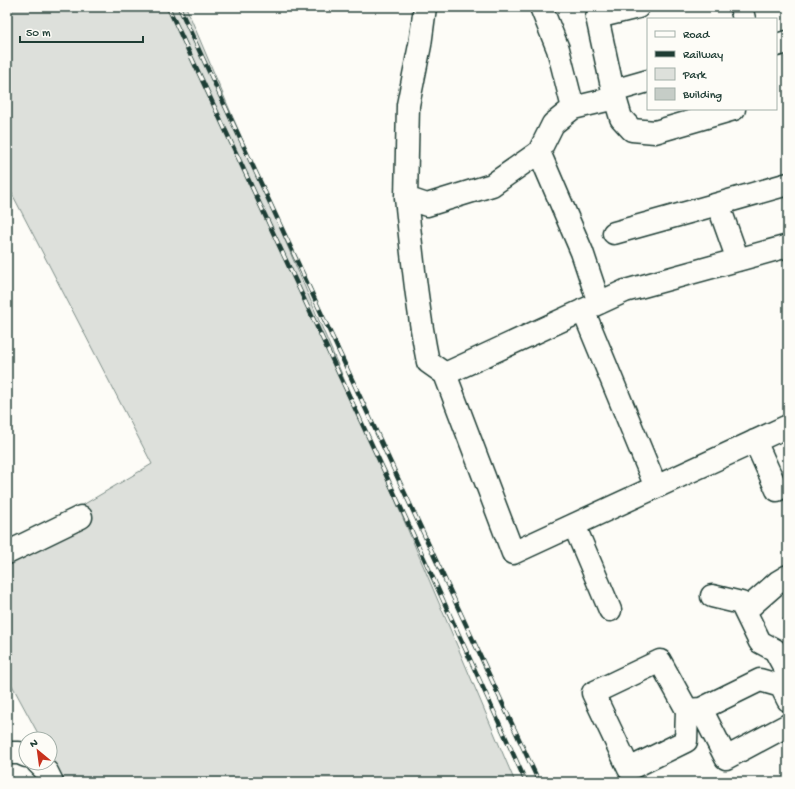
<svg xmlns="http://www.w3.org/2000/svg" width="795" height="789" font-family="'Gochi Hand',sans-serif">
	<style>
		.green { fill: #dde0db; stroke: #7e8e88 }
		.building { fill: #c6cdc7; stroke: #1f3d34 }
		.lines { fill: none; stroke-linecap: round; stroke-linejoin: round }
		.minor-casing { stroke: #1f3d34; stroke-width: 25 }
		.minor { stroke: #fdfcf7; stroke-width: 22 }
		.rail-casing { stroke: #1f3d34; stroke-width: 4.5 }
		.rail { stroke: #fdfcf7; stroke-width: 3; stroke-dasharray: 9; stroke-linecap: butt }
	</style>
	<rect width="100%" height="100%" fill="#fdfcf7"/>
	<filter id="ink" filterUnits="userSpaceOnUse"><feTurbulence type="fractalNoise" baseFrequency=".025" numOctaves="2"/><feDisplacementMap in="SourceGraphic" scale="8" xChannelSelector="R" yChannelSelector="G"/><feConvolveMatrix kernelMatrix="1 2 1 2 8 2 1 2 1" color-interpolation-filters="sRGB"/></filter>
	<g filter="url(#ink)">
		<path class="green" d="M7,7H186L515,782H64L50,757V739H41L7,676V550L152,464L7,184Z"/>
		<path class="building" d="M788,617V629L783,619Z"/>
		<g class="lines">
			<defs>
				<path id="minor" d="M425,7L420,45L408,105L406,198L427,205L492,185L539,152
					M541,7L558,49L573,108
					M638,7L597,17L613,91L648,81
					M741,7L744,19
					M776,45L788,42
					M613,91L621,118L632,130L655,132L734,109
					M406,198C412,253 417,308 428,362L445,374
					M614,233L718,204
					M788,246L625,291L445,374L513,553L788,426
					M738,260L718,204L788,184
					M599,303L582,252L539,152L553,124L573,108L615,98
					M583,310L656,487
					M755,441L777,490
					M574,525L610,610
					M7,553L81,517
					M712,596L741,603L760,642L775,650L788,674
					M745,611L778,582L788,576
					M788,700L781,686L760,680L701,709L726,758L788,725
					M687,710L686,741L629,769L593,693L660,661L687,710L701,709
					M7,753H19L26,756
					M38,763L47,772L52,782"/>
			</defs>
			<use href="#minor" class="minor-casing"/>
			<use href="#minor" class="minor"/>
			<defs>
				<path id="rail" d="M168,7L386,475L526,782
					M179,7L539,782"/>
			</defs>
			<use href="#rail" class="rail-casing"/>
			<use href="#rail" class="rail"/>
		</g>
	</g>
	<rect width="795" height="789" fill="none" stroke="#fdfcf7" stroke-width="24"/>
	<rect x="12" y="12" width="771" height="765" fill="none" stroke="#1f3d34" stroke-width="1.5" filter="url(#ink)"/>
	<rect x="647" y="18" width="130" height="92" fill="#fdfcf7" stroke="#a4b0a9"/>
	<rect x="655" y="31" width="20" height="6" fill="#fdfcf7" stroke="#a4b0a9"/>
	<text x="683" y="38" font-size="12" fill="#1f3d34">Road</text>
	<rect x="655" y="51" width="20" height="6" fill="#1f3d34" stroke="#a4b0a9"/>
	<text x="683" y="58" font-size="12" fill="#1f3d34">Railway</text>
	<rect x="655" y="68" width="20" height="12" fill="#dde0db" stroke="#a4b0a9"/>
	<text x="683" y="78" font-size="12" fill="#1f3d34">Park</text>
	<rect x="655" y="88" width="20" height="12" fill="#c6cdc7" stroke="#a4b0a9"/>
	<text x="683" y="98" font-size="12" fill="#1f3d34">Building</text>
	<g transform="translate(38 751) rotate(331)"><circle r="19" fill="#fdfcf7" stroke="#a4b0a9"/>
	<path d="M0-3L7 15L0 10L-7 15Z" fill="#c8321e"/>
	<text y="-6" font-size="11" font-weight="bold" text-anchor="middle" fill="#1f3d34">N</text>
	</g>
	<path d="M20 36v6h123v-6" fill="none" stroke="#1f3d34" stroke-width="2"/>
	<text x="26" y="36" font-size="12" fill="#1f3d34" stroke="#fdfcf7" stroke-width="3" paint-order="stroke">50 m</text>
</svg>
